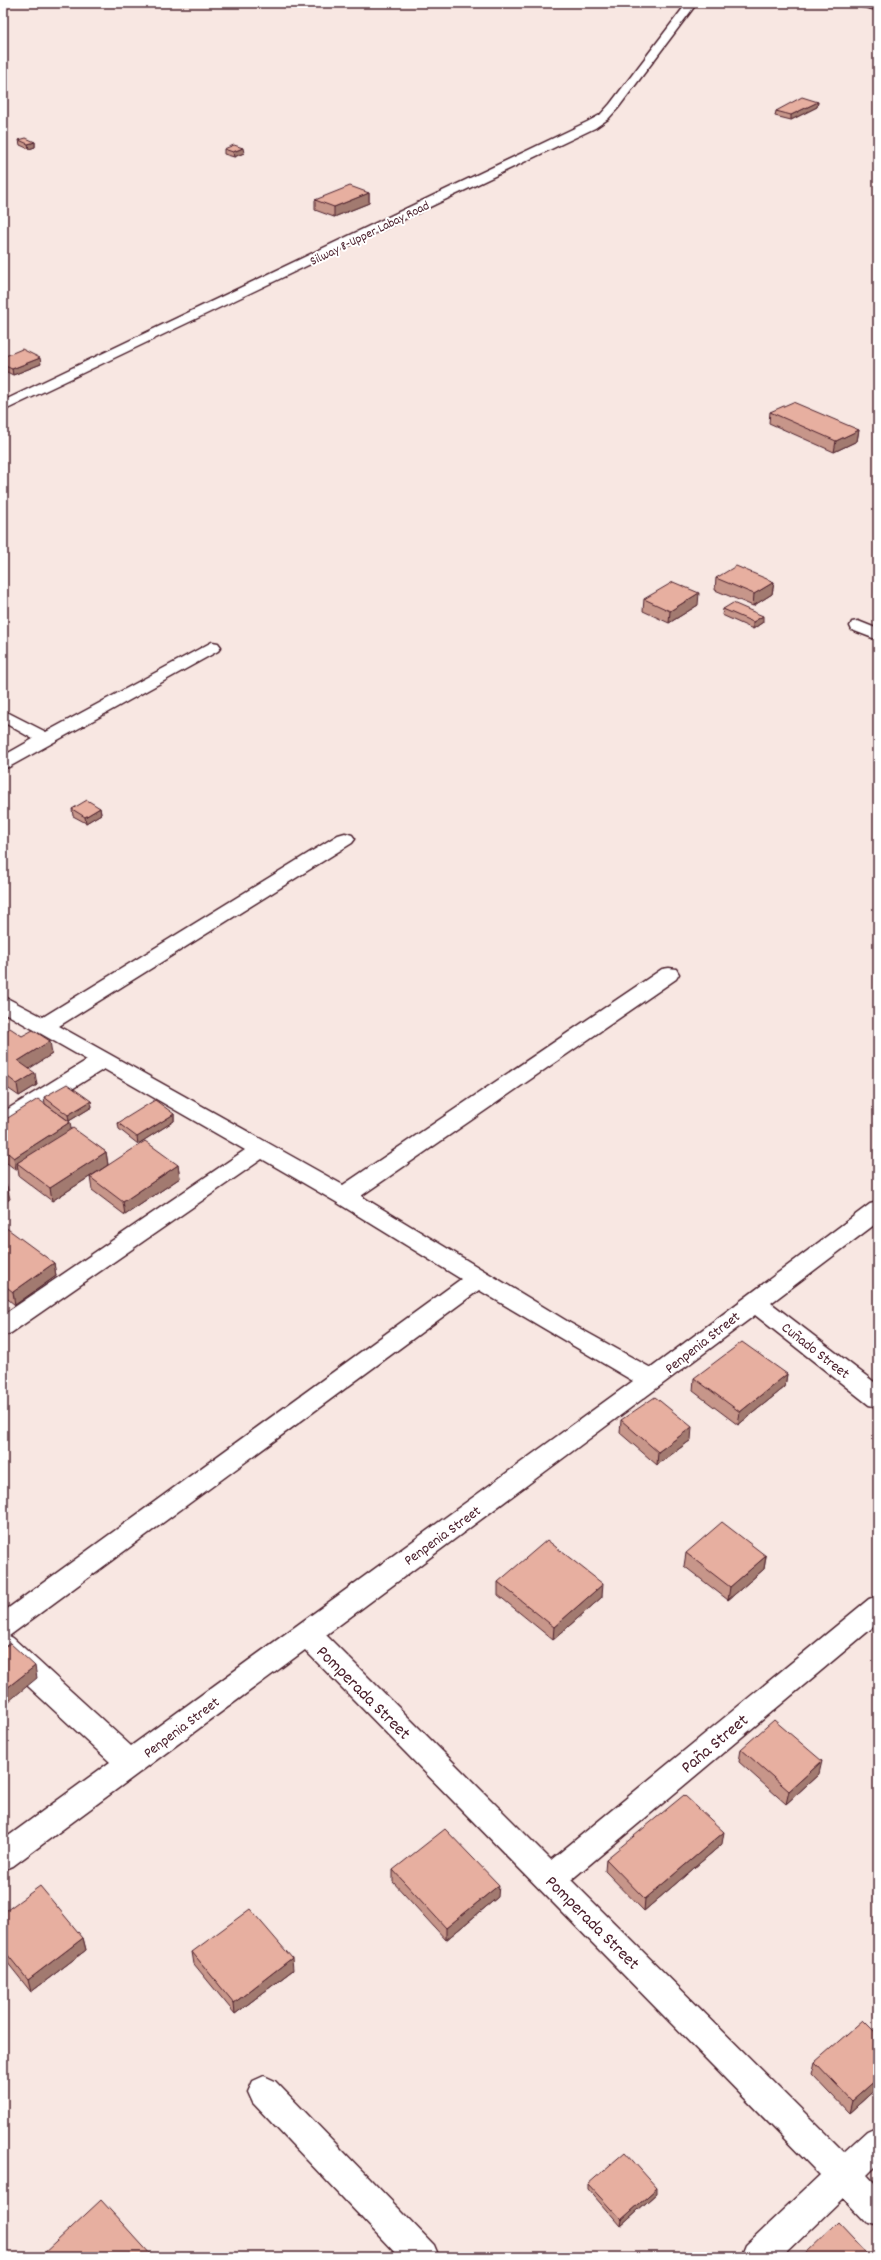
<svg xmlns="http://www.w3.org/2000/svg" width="881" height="2260" font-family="Dekko,sans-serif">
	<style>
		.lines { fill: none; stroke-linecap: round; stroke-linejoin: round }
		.street-casing { stroke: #4a1f2b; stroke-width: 3 }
		.secondary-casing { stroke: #4a1f2b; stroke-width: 3 }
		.street { fill: #fff; fill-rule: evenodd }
		.secondary { fill: #fff; fill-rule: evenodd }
		.wall { fill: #c7968a; stroke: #4a1f2b }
		.shaded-wall { fill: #a27a70; stroke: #4a1f2b }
		.building { fill: #e7afa0; stroke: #4a1f2b }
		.labels { text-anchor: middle; stroke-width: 4; stroke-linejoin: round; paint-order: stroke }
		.far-street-label { font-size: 13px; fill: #4a1f2b; stroke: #fff }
		.street-label { font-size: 15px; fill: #4a1f2b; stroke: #fff }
		.near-street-label { font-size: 18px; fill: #4a1f2b; stroke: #fff }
	</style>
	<rect width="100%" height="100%" fill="#f8e7e2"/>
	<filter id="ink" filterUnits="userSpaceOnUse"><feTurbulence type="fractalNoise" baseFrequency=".025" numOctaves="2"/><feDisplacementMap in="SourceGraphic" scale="8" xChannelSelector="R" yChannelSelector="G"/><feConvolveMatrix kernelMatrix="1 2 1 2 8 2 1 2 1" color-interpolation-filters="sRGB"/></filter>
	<g filter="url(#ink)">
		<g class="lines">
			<defs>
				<path id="street" d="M853,3L878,4V10L854,5Z
					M858,621L878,629V640L852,630L850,626L852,622Z
					M212,642L218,643L221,647L218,651L9,767L3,768V756L33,739L3,722V710L46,732Z
					M345,833L352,835L355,839L352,843L59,1026L343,1185L662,969L669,968L676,969L679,974L676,979L361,1196L570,1323L651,1368L870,1204L878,1202V1222L771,1303L878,1385V1407L869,1405L755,1315L326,1635L551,1860L869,1599L878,1596V1623L571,1880L844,2152L867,2131L878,2126V2164L867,2175L878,2187V2226L866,2222L843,2198L782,2257H741L746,2245L820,2175L305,1650L13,1866L3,1870V1840L110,1762L3,1663V1612L461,1279L336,1202L262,1159L11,1333L3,1336V1315L245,1150L104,1069L11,1127L3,1129V1112L87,1060L3,1012V996L43,1017L338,835ZM479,1290L633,1381L131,1746L13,1638L9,1636Z
					M264,2076L275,2081L434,2245L439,2257H399L253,2103L248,2092L253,2081Z"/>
				<path id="secondary" d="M687,3H697L618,108L608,119L595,128L3,411V401L587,122L600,115L610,104Z"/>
			</defs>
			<use href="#street" class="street-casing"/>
			<use href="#secondary" class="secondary-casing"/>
			<use href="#street" class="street"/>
			<use href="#secondary" class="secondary"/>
		</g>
		<path class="wall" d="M818,102L817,107L791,120L775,116L776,111Z
			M19,140L35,142V147L29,149L20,145Z
			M224,149L244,153L234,157L224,154Z
			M369,193V203L334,217L315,210V200Z
			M3,357L41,364L13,375L3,370Z
			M770,412L859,430L857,441L834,452L769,423Z
			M716,578L774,582L772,594L753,606L715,590Z
			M644,599L698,605L669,623L643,611Z
			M723,609L763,622L753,629L722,615Z
			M100,808L101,814L86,823L73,816L72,809Z
			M3,1033L22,1036L52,1054L29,1068L37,1085L19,1096L3,1085Z
			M44,1097L91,1101L92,1107L69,1121L45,1104Z
			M174,1114V1121L138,1144L119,1129L118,1123Z
			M3,1121L71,1129L106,1152L108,1165L52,1201L19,1176L18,1169L16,1170L3,1160Z
			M178,1165L180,1178L125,1215L92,1190L90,1177Z
			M3,1228L54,1263L56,1276L15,1305L3,1295Z
			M787,1374L785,1387L738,1425L693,1391L694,1378Z
			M621,1420L691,1440L657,1465L620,1433Z
			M686,1553L766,1556L764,1569L728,1600L684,1566Z
			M498,1582L602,1597L553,1640L498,1595Z
			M741,1749L819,1774L786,1804L739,1762Z
			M722,1844L644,1911L605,1871L606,1859Z
			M393,1870L498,1897L446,1940L393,1882Z
			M3,1913L83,1938L86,1950L31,1992L3,1957Z
			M192,1952L293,1970L235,2014L194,1964Z
			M878,2035V2087L849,2113L812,2074L815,2062Z
			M588,2184L657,2193L620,2226L588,2189Z"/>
		<path class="shaded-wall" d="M818,102L817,107L791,120V115Z
			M35,142V147L29,149L28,144Z
			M243,148L244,153L234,157L233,152Z
			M369,193V203L334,217V207Z
			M40,358L41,364L13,375L12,369Z
			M859,430L857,441L834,452L836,441Z
			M774,582L772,594L753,606L754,594Z
			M699,593L698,605L669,623L670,611Z
			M763,616V622L753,629V622Z
			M100,808L101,814L86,823L85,817Z
			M3,1003L6,1016L3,1017Z
			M50,1041L52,1054L21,1074L18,1061Z
			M35,1073L37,1085L19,1096L17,1084Z
			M91,1101L92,1107L69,1121L68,1115Z
			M174,1114V1121L138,1144L137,1137Z
			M70,1122L72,1135L17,1163L18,1169L16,1170L14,1158Z
			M106,1152L108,1165L52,1201L50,1188Z
			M178,1165L180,1178L125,1215L123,1202Z
			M7,1186L10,1199L3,1204V1189Z
			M54,1263L56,1276L15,1305L13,1292Z
			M787,1374L785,1387L738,1425L740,1412Z
			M692,1427L691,1440L657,1465L658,1452Z
			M766,1556L764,1569L728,1600L730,1587Z
			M603,1584L602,1597L553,1640L554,1627Z
			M35,1666L37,1678L3,1706V1691Z
			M822,1761L819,1774L786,1804L789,1791Z
			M724,1832L722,1844L644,1911L645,1899Z
			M499,1885L498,1897L446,1940V1928Z
			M83,1938L86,1950L31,1992L28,1980Z
			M292,1958L293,1970L235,2014L234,2003Z
			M878,2078V2087L849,2113L852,2101Z
			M657,2188V2193L620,2226L621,2220Z"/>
		<path class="building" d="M802,97L818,102L791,115L776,111Z
			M26,138L35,142L28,144L19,140Z
			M234,145L243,148L233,152L224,149Z
			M350,186L369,193L334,207L315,200Z
			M22,349L40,358L12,369L3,365V357Z
			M793,402L859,430L836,441L770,412Z
			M736,566L774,582L754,594L716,578Z
			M673,582L699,593L670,611L644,599Z
			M733,603L763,616L753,622L723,609Z
			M87,800L100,808L85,817L72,809Z
			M10,1028L22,1036L33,1030L50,1041L18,1061L35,1073L17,1084L3,1073V1033Z
			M67,1084L91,1101L68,1115L44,1097Z
			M38,1099L70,1122L14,1158L3,1149V1121Z
			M155,1100L174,1114L137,1137L118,1123Z
			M73,1128L106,1152L50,1188L17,1163Z
			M145,1141L178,1165L123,1202L90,1177Z
			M3,1183L7,1186L3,1189Z
			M5,1227L54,1263L13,1292L3,1284V1228Z
			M742,1342L787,1374L740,1412L694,1378Z
			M655,1397L692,1427L658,1452L621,1420Z
			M722,1522L766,1556L730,1587L686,1553Z
			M547,1540L603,1584L554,1627L498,1582Z
			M10,1643L35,1666L3,1691V1648Z
			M774,1720L822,1761L789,1791L741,1749Z
			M684,1795L724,1832L645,1899L606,1859Z
			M445,1829L499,1885L446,1928L393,1870Z
			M40,1886L83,1938L28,1980L3,1949V1913Z
			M250,1909L292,1958L234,2003L192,1952Z
			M863,2020L878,2035V2078L852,2101L815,2062Z
			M625,2152L657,2188L621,2220L588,2184Z
			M101,2200L153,2257H42L41,2256Z
			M838,2222L871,2257H802Z"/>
	</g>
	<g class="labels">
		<g class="far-street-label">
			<text transform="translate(369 232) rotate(-26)" y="5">Silway 8-Upper Labay Road</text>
		</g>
		<g class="street-label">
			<text transform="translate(702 1342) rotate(-38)" y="5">Penpenia Street</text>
			<text transform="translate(816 1350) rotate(38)" y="5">Cuñado Street</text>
			<text transform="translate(442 1535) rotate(-36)" y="5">Penpenia Street</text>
			<text transform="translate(181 1727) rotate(-37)" y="5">Penpenia Street</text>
		</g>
		<g class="near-street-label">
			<text transform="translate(364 1692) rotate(45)" y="6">Pomperada Street</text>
			<text transform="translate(714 1743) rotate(-40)" y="6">Paña Street</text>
			<text transform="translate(593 1922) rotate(45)" y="6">Pomperada Street</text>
		</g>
	</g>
	<rect width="881" height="2260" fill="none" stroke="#fff" stroke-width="16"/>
	<rect x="8" y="8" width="865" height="2244" fill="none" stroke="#4a1f2b" stroke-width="1.5" filter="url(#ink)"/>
</svg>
